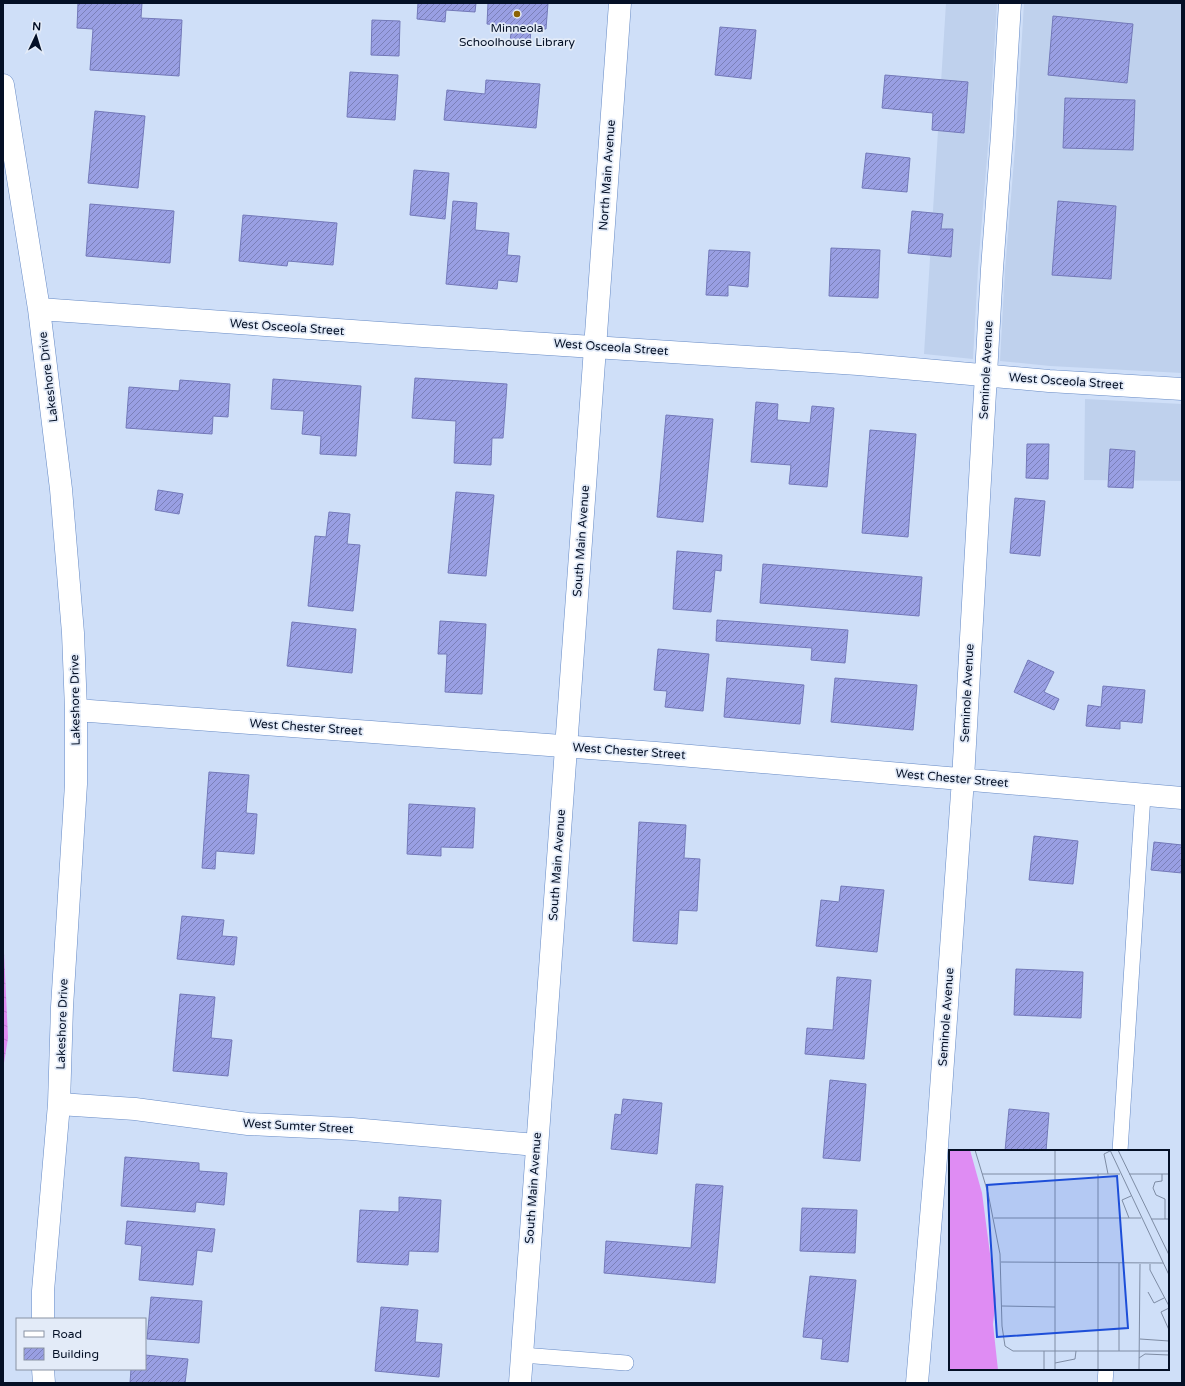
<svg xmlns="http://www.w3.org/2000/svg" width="1185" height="1386" font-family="'Varela Round',sans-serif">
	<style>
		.built { fill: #bfd1ed }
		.water { fill: url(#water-ripples) }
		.building { fill: url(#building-hatch); stroke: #7379b9 }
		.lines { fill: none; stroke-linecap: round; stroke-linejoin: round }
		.service-casing { stroke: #668ac5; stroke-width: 16 }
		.minor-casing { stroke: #668ac5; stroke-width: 23 }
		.tertiary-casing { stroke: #668ac5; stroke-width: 23 }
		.service { stroke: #fff; stroke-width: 15 }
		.minor { stroke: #fff; stroke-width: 22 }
		.tertiary { stroke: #fff; stroke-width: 22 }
		.poi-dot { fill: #8c6305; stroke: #e3ebf8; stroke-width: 1.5 }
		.labels { text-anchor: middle; stroke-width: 3.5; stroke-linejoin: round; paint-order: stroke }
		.poi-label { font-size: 12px; fill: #041026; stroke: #e3ebf8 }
		.street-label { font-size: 12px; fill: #041026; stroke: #e3ebf8 }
		.inset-road { fill: none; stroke: #7e8ca4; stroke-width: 1 }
		.view { fill: #1d4ed8; fill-opacity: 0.15; stroke: #1d4ed8; stroke-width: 2 }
		.inset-edge { fill: none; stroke: #041026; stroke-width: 2 }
	</style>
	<defs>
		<pattern id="water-ripples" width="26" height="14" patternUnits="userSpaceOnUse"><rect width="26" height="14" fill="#df8cf3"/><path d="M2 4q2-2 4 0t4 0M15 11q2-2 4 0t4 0" fill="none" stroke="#be78d0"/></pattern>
		<pattern id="building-hatch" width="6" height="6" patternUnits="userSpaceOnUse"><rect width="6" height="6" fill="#999fe3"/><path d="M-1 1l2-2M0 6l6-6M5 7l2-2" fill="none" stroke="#7b80b8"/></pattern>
	</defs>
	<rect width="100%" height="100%" fill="#cfdff8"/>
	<path class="built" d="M946,3H997L989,134L978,268L973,359L924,354Z
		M1024,3H1182V373L1050,366L1000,361L1005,270L1016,136Z
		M1085,399L1182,404V481L1084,480Z"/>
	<path class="water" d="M3,931L8,1038L3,1069Z"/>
	<path class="building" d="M78,3H142L141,18L182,20L179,76L90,70L93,29L77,28Z
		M418,3H476L475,12L446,10L445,22L417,19Z
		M488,3H548L546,29L531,28L530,43L510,41L512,26L487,24Z
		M1053,16L1133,24L1127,83L1048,75Z
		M372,20L400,21L399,56L371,55Z
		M720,27L756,30L751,79L715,75Z
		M350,72L398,75L395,120L347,117Z
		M885,75L968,82L964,133L932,130L933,113L882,108Z
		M486,80L540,84L536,128L444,120L447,90L485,94Z
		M1065,98L1135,100L1133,150L1063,148Z
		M95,111L145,116L138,188L88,183Z
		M866,153L910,158L907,192L862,188Z
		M414,170L449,173L445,219L410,215Z
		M453,201L477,203L475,230L509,233L507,255L520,256L517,282L498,280L497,289L446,284Z
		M1058,201L1116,206L1111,279L1052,275Z
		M90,204L174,211L170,263L86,256Z
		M912,211L943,214L941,229H953L951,257L908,253Z
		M243,215L337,223L333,265L288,261L287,266L239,261Z
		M831,248L880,250L878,298L829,296Z
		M709,250L750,252L748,287L728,285V296L706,295Z
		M415,378L507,384L503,438H492L491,465L454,463L456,421L412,418Z
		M273,379L361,386L356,456L320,454L321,436L302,434L304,411L271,409Z
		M180,380L230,384L228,417L213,416L212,434L126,428L129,387L179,391Z
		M756,402L778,404L777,420L810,423L812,406L834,408L827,487L789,484L791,465L751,462Z
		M666,415L713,419L703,522L657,517Z
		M870,430L916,434L908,537L862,533Z
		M1027,444H1049L1048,479L1026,478Z
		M1110,449L1135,451L1133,488L1108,487Z
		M158,490L183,494L179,514L155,510Z
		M456,492L494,495L486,576L448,573Z
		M1015,498L1045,501L1040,556L1010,553Z
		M329,512L350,514L347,544L360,545L353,611L308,606L315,536L326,537Z
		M677,551L722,555L721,571L715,570L711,612L673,609Z
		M763,564L922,577L919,616L760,603Z
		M717,620L848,630L845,663L811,660L812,648L716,641Z
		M440,621L486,624L482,694L445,692L447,654H438Z
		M292,622L356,629L352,673L287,666Z
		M658,649L709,654L703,711L665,707L667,691L654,690Z
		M1028,660L1054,672L1044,692L1059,699L1054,710L1014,692Z
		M727,678L804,685L800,724L724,717Z
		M835,678L917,685L913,730L831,722Z
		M1103,686L1145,690L1142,723L1120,721V729L1086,726L1088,705L1101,707Z
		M209,772L249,775L246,813L257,814L254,854L216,851L215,869L202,868Z
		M409,804L475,808L473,848L441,847V856L407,854Z
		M639,822L686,825L684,858L700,859L697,911L679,910L677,944L633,941Z
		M1034,836L1078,841L1073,884L1029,880Z
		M1154,842L1182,845V873L1151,870Z
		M841,886L884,890L877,952L816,946L821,900L839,902Z
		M182,916L224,920L222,936L237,937L234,965L177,959Z
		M1016,969L1083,972L1081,1018L1014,1015Z
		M837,977L871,980L864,1059L805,1054L807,1028L833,1030Z
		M180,994L215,997L211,1038L232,1040L228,1076L173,1071Z
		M830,1080L866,1084L860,1161L823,1158Z
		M623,1099L662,1103L657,1154L611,1149L615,1114L621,1115Z
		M1009,1109L1049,1113L1046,1151H1005Z
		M125,1157L199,1163V1171L227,1173L224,1205L196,1202L195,1212L121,1206Z
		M696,1184L723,1186L715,1283L604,1273L606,1241L691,1248Z
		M399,1197L441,1200L438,1252L409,1251L408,1265L357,1262L360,1210L399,1212Z
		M802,1208L857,1210L855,1253L800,1251Z
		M127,1221L215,1229L212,1252L197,1250L193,1285L139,1280L142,1246L125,1244Z
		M810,1276L856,1280L848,1362L821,1359L823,1339L803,1337Z
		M151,1297L202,1301L199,1343L147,1339Z
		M381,1307L418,1310L415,1342L442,1344L439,1377L375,1371Z
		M145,1355L188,1359L185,1383H130L131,1369H145Z"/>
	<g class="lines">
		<defs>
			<path id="service" d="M1120,1151L1143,795
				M522,1355L626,1363
				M1105,1383L1106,1369"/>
			<path id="minor" d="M3,85L39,309L61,489L73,633L76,710V784L62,1007L59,1104L43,1291V1319
				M39,309L423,336L858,364L1049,381L1182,389
				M76,710L656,753L1182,798
				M59,1104L135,1109L248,1124L352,1129L536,1145
				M43,1369L44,1383
				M917,1383L937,1146L963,779L992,269L1002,135L1010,3"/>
			<path id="tertiary" d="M520,1383L620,3"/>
		</defs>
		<use href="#service" class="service-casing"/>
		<use href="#minor" class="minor-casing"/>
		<use href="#tertiary" class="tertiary-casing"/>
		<use href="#service" class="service"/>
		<use href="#minor" class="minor"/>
		<use href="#tertiary" class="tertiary"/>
	</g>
	<circle class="poi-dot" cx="517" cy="14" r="4"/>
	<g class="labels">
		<g class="poi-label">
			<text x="517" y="32">Minneola<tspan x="517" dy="14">Schoolhouse Library</tspan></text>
		</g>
		<g class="street-label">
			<text transform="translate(607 175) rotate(-86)" y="4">North Main Avenue</text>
			<text transform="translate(287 327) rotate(4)" y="4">West Osceola Street</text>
			<text transform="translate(611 347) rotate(4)" y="4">West Osceola Street</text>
			<text transform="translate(986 370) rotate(-87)" y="4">Seminole Avenue</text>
			<text transform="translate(48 377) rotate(-97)" y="4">Lakeshore Drive</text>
			<text transform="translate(1066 381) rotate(4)" y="4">West Osceola Street</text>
			<text transform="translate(581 541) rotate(-86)" y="4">South Main Avenue</text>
			<text transform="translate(967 693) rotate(-87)" y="4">Seminole Avenue</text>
			<text transform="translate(75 700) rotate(-91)" y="4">Lakeshore Drive</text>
			<text transform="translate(306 727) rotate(4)" y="4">West Chester Street</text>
			<text transform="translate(629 751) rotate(4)" y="4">West Chester Street</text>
			<text transform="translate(952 778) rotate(5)" y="4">West Chester Street</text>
			<text transform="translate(557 865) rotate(-86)" y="4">South Main Avenue</text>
			<text transform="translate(946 1017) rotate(-86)" y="4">Seminole Avenue</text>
			<text transform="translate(62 1024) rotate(-88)" y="4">Lakeshore Drive</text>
			<text transform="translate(298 1126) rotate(3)" y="4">West Sumter Street</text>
			<text transform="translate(533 1188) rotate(-86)" y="4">South Main Avenue</text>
		</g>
	</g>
	<g transform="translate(949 1150)">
		<rect width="220" height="220" fill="#cfdff8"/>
		<path d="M0,0H21L33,43L47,149L44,174L49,220H0Z" fill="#df8cf3"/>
		<path class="inset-road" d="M26,0L39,43L51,104L53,176L56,196L64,201H220M161,0L220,125M169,0L220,105M33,24H171M159,24L155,4L161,1M180,24H220M213,24V31L206,32L204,38L207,45L216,49V69M45,68H192M180,68L173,50L182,46M202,69H220M52,112L214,113M170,113V201M201,114V120L220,156M199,142L205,153L215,148M53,156L106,157M220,158L212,162L220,180M191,189L220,191M95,201V220M190,208L196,204L220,205M106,213L126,209L127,201M106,220V0M149,220V24M190,220L191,114M220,220V202"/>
		<path class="view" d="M168,26L179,178L48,187L38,35Z"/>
		<rect width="220" height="220" class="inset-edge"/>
	</g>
	<rect width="1185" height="1386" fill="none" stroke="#041026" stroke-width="8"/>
	<rect x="16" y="1318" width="130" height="52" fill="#e3ebf8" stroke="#8a93a4"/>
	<rect x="24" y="1331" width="20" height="6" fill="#ffffff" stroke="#8a93a4"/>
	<text x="52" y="1338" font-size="12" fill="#041026">Road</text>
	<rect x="24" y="1348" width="20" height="12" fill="url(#building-hatch)" stroke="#8a93a4"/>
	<text x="52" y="1358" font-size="12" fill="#041026">Building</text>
	<g transform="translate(36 36) rotate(4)" stroke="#e3ebf8" stroke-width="3" paint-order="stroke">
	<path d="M0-3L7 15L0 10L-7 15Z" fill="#041026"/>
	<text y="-6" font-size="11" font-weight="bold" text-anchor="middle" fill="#041026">N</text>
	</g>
</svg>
